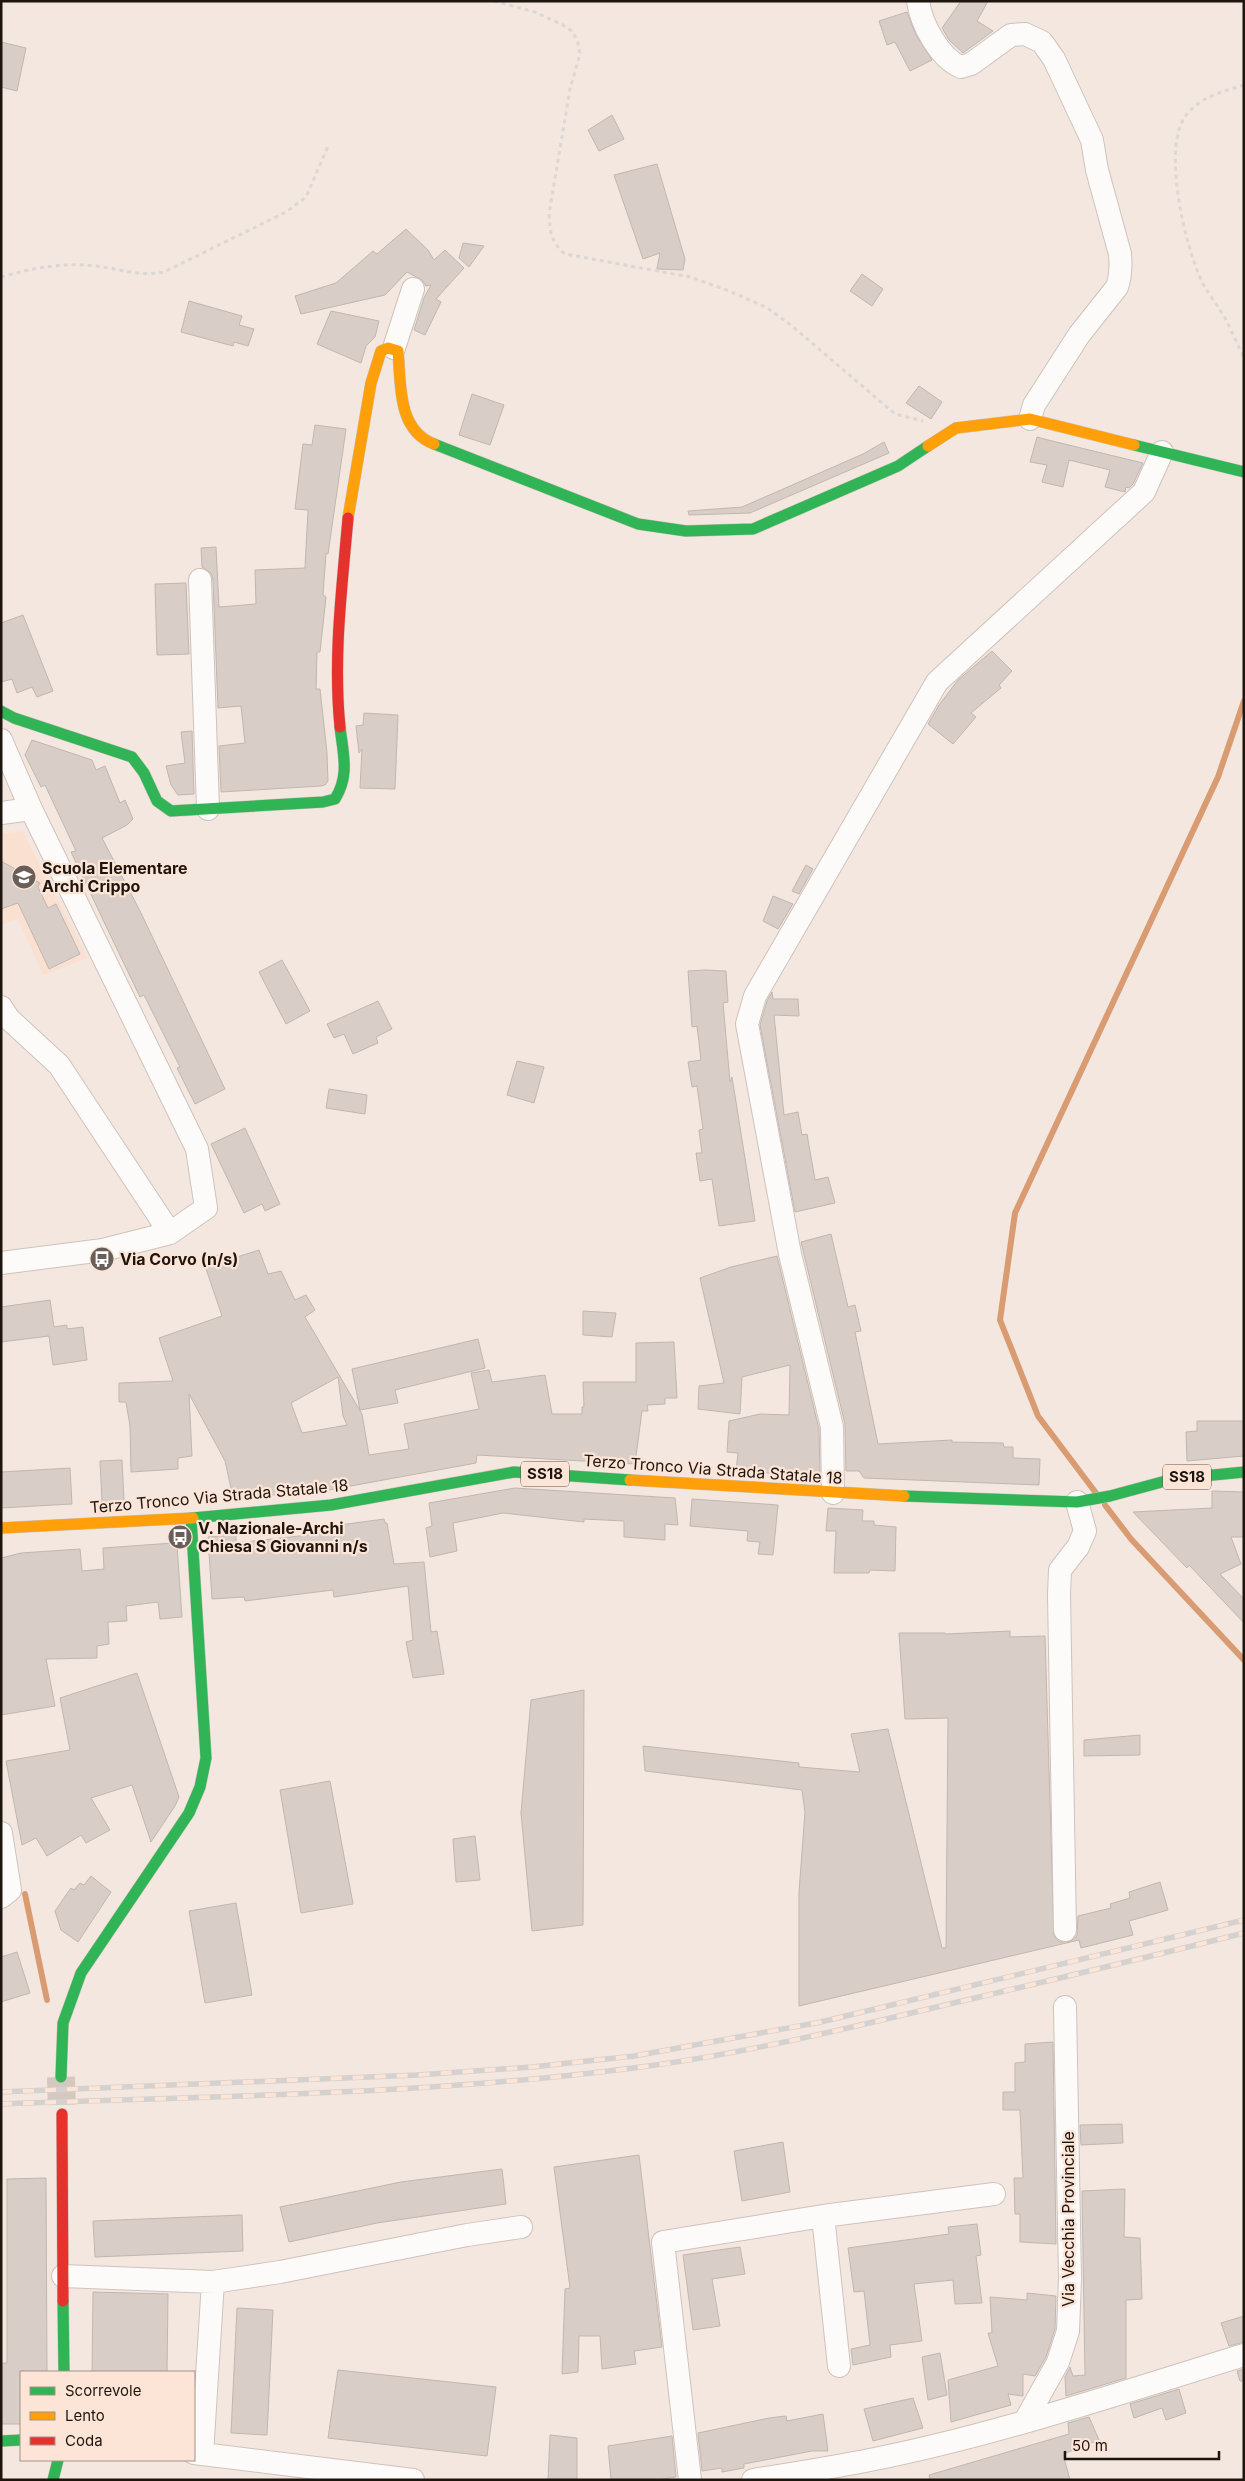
<svg xmlns="http://www.w3.org/2000/svg" width="1245" height="2481" font-family="Inter,sans-serif">
	<style>
		.built { fill: #fae0d1 }
		.lines { fill: none; stroke-linecap: round; stroke-linejoin: round }
		.stream { stroke: #d99b71; stroke-width: 6 }
		.building { fill: #d8cec7; stroke: #c1b7b0; fill-rule: evenodd }
		.secondary-tunnel { stroke: #d4c8c0; stroke-width: 28; stroke-dasharray: 28 14; stroke-linecap: butt }
		.street-casing { stroke: #cdc3bc; stroke-width: 24 }
		.fast-casing { stroke: #cdc3bc; stroke-width: 12 }
		.slow-casing { stroke: #cdc3bc; stroke-width: 12 }
		.jam-casing { stroke: #cdc3bc; stroke-width: 12 }
		.path { stroke: #dad7d5; stroke-width: 3; stroke-dasharray: 4 4; stroke-linecap: butt }
		.street { stroke: #fdfbfa; stroke-width: 22 }
		.fast { stroke: #30b455; stroke-width: 11 }
		.slow { stroke: #ff9f0a; stroke-width: 11 }
		.jam { stroke: #e5322d; stroke-width: 11 }
		.rail-casing { stroke: #d5d1cf; stroke-width: 5.5 }
		.rail { stroke: #fce5d7; stroke-width: 4; stroke-dasharray: 11; stroke-linecap: butt }
		.labels { text-anchor: middle; stroke-width: 4.5; stroke-linejoin: round; paint-order: stroke }
		.shield { fill: #fce5d7; stroke: #61534b; stroke-width: 1 }
		.shield-label { font-size: 15px; font-weight: bold; fill: #1f150f }
		.poi-label { font-size: 16px; font-weight: bold; fill: #1f150f; stroke: #fce5d7; text-anchor: start }
		.street-label { font-size: 16px; fill: #1f150f; stroke: #fce5d7 }
	</style>
	<rect width="100%" height="100%" fill="#f4e7df"/>
	<path class="built" d="M22,831L88,958L43,975L18,919L1,925V834Z"/>
	<g class="lines">
		<path class="stream" d="M1096,1493L1038,1416L1000,1320L1015,1213L1218,777L1244,701
			M1105,1505L1131,1539L1244,1660
			M25,1894L47,2000"/>
	</g>
	<path class="building" d="M961,1H988L977,21L993,31L963,53L949,40L942,28Z
		M907,12L916,35L932,60L910,71L895,42L887,45L879,21Z
		M1,42L26,48L17,91L1,87Z
		M612,115L624,139L599,151L588,130Z
		M657,164L685,259L683,270L657,269L660,253L643,259L614,175Z
		M406,229L428,250L434,260L445,250L464,268L436,299L441,302L425,335L414,330L424,298L431,285L426,286L422,280L407,272L385,295L301,314L295,296L336,283L373,251L377,254Z
		M463,243L484,246L469,267L459,258Z
		M862,274L883,289L872,306L850,291Z
		M189,301L242,316L239,325L254,329L248,346L234,342L233,346L181,332Z
		M331,311L379,321L375,337L366,346L361,363L317,344Z
		M919,386L942,402L931,419L906,403Z
		M472,394L504,405L490,445L459,435Z
		M315,425L346,429L328,554L326,553L323,595L326,597L320,652H317L316,689H320L327,753L328,781L325,785L321,786L221,792L219,746L245,743L241,706L218,708L213,580L211,573L202,567L201,548L216,547L219,607L256,604L255,570L305,568L308,510L295,509L303,444L312,445Z
		M1037,437L1048,440L1143,463L1133,484L1129,488L1126,487L1125,492L1105,487L1110,470L1069,460L1063,487L1042,482L1047,465L1030,462Z
		M884,442L889,453L750,513L689,515L688,511L742,507L863,454Z
		M186,583L189,654L157,655L155,584Z
		M23,615L53,691L37,697L32,687L17,693L12,679L1,682V623Z
		M992,651L1012,671L999,685L1001,688L971,713L976,717L953,744L928,724L939,705L958,680Z
		M364,713L398,715L395,789L360,788L362,749L359,753L356,726L363,725Z
		M192,731L194,794L178,795L171,785L166,766L185,763L181,732Z
		M32,740L92,760L96,770L105,766L120,803L125,800L133,819L127,825L102,838L140,911L225,1089L195,1104L177,1068L180,1067L144,995L140,997L105,924L71,852L76,851L45,785L41,787L25,755Z
		M1,861L40,883L38,887L48,908L56,904L80,954L49,969L18,903L1,909Z
		M806,865L813,869L799,894L792,891Z
		M773,896L793,904L778,929L763,921Z
		M282,960L310,1011L286,1024L259,972Z
		M706,970L726,971L728,1002L723,1003L730,1082L732,1077L755,1221L719,1226L712,1179L700,1181L696,1153H702L699,1130L703,1129L697,1086L692,1087L688,1062L701,1060L697,1026L692,1027L688,971Z
		M772,992L773,999H798L799,1016L774,1015L784,1115L798,1112L802,1135L807,1134L815,1180L828,1177L835,1203L795,1212L760,1025L767,1001Z
		M378,1001L392,1029L376,1037L378,1043L353,1054L344,1034L334,1038L327,1024Z
		M517,1061L544,1067L534,1103L507,1095Z
		M329,1089L367,1095L365,1114L326,1108Z
		M245,1128L280,1204L265,1211L262,1204L244,1213L211,1144Z
		M831,1234L848,1307L855,1305L861,1331L855,1332L878,1444L952,1440V1442L1003,1443L1004,1447H1013V1458L1040,1459L1039,1485L864,1478L859,1471H846L845,1424L801,1242Z
		M259,1250L268,1274L281,1271L295,1300L306,1295L315,1310L305,1317L362,1414L369,1455L409,1449L404,1424L479,1409L471,1373L489,1370L492,1382L545,1375L552,1414H582V1407H584L583,1382H636V1343L674,1342L677,1398H665V1404L647,1405L648,1411H642L635,1464L477,1455L476,1463L329,1490L238,1498L233,1497L225,1461L189,1394L192,1456L178,1458V1469L131,1472L130,1426L126,1402H119V1383L173,1381L159,1338L222,1316L203,1260L219,1255L220,1259L235,1253L237,1257ZM338,1377L343,1416L347,1425L302,1433L291,1403Z
		M777,1256L819,1429L820,1476L736,1471L738,1453L727,1452L729,1421L760,1414L789,1415L790,1365L742,1377L740,1414L698,1409L699,1386L724,1383L700,1278L731,1267Z
		M50,1300L54,1327L67,1325V1329L83,1327L87,1360L53,1365L49,1336L1,1342V1307Z
		M583,1311L616,1313L612,1337L583,1335Z
		M478,1339L485,1368L395,1390L398,1403L360,1410L352,1369Z
		M1197,1421H1244V1456L1187,1461L1186,1432L1197,1431Z
		M122,1460L124,1501L102,1502L100,1461Z
		M70,1468L72,1504L1,1508V1472Z
		M515,1488L675,1498L678,1525L665,1524V1540L624,1537V1521L584,1519V1522L503,1513L453,1523L457,1551L430,1557L426,1528L432,1526L429,1503Z
		M1212,1491L1244,1492V1537H1231L1241,1564L1220,1574L1244,1599V1623L1189,1565L1187,1568L1133,1512L1212,1508Z
		M692,1499L778,1505L773,1555L758,1554L760,1542L747,1541L748,1531L690,1526Z
		M828,1508L863,1510L862,1521H874V1525L896,1527L895,1571L870,1570L869,1573H834L836,1531H826Z
		M384,1519L385,1523H387L394,1564L424,1562L431,1632L437,1631L444,1674L413,1678L406,1642L413,1640L408,1586L334,1597L333,1590L245,1601L244,1597L212,1599L208,1537L236,1535V1543L326,1533L325,1527Z
		M173,1543L177,1545L182,1617L160,1619L158,1602L126,1606L127,1621L108,1622L109,1644L97,1646V1658L46,1659L55,1706L1,1715V1558L21,1553L80,1549L82,1571L104,1569L103,1548Z
		M1010,1631V1637L1045,1636L1054,1936L1059,1942L1071,1941L1077,1936L1078,1916L1111,1908L1110,1904L1130,1898L1129,1892L1160,1882L1168,1910L1129,1921L1133,1935L1081,1948L1079,1940L799,2006V1892L805,1812L802,1790L645,1771L643,1746L799,1763V1767L860,1772L851,1734L888,1729L942,1948H946L948,1718L905,1719L899,1633H945L946,1634Z
		M137,1673L179,1797L175,1806L151,1842L132,1785L91,1798L110,1830L97,1837L86,1843L81,1835L47,1856L36,1838L22,1845L6,1761L70,1750L60,1698Z
		M584,1690L583,1925L532,1931L521,1813L531,1700Z
		M1140,1735V1755L1084,1756V1740Z
		M330,1781L353,1904L301,1913L280,1790Z
		M475,1836L480,1880L456,1882L453,1839Z
		M91,1876L111,1892L78,1942L61,1930L55,1911L71,1888L74,1890L80,1883L84,1885Z
		M236,1903L252,1995L205,2003L189,1911Z
		M17,1952L30,1993L1,2002V1957Z
		M1053,2042L1056,2244L1020,2242V2214H1015L1014,2178H1023L1020,2110H1003V2092H1015V2063L1025,2062V2044Z
		M1122,2124L1123,2143L1081,2145L1080,2125Z
		M783,2142L790,2192L742,2201L734,2151Z
		M639,2155L662,2347L634,2351L636,2364L602,2369L600,2336H579L578,2372L562,2374L565,2289L570,2288L554,2167Z
		M502,2169L506,2204L377,2223L289,2242L280,2207L401,2182Z
		M46,2178L47,2372H21V2424H1V2363H7V2179Z
		M1125,2189L1124,2237L1140,2238L1142,2299L1126,2300V2378L1066,2396L1065,2377L1070,2367L1073,2376L1085,2375L1082,2191Z
		M242,2215L243,2251L95,2257L93,2221Z
		M977,2224L981,2255L976,2256L982,2303L955,2304L953,2280L914,2284L922,2341L890,2345L891,2357L853,2365L851,2349L870,2345L864,2291L854,2292L848,2248L949,2234L948,2227Z
		M740,2247L745,2274L712,2279L720,2326L693,2330L683,2255Z
		M93,2292L168,2294L167,2372H92Z
		M1027,2293L1056,2296L1055,2329L1046,2357L1035,2376L1023,2374V2396L1008,2394L1011,2405L951,2422L948,2380L998,2366L988,2333H992L990,2297L1027,2300Z
		M237,2308L273,2310L267,2435L231,2433Z
		M1244,2316V2342L1229,2346L1221,2323Z
		M940,2353L947,2395L928,2400L922,2357Z
		M1244,2369V2381H1240L1237,2371Z
		M338,2370L496,2387L487,2456L328,2438Z
		M1179,2389L1186,2413L1166,2420L1162,2408L1134,2418L1130,2404Z
		M913,2398L923,2428L873,2441L864,2409Z
		M823,2414L828,2451H812L744,2464V2468L722,2472V2468L702,2471L698,2433L769,2418L786,2416L787,2421Z
		M1089,2417L1099,2440L1063,2454L1070,2480H930L929,2475L1069,2434L1068,2423Z
		M550,2435L577,2438V2480H548Z
		M672,2436L676,2477L656,2480H611L608,2446Z"/>
	<g class="lines">
		<path class="secondary-tunnel" d="M61,2077L62,2114"/>
		<defs>
			<path id="street" d="M918,1C921,23 939,58 961,67L971,64L1011,35L1025,34L1042,42L1054,59L1092,140L1097,170L1120,254C1121,266 1121,276 1117,287L1079,335L1034,405L1030,419
				M394,348L413,289
				M200,580L208,809
				M1,740L31,809L197,1149L206,1208L170,1233L103,1250L1,1263
				M1,813L31,809
				M1,1007L9,1019L59,1065L170,1233
				M833,1493L832,1427L790,1254L747,1024L755,996L937,682L1144,492L1162,452
				M1,1833L10,1890L1,1897
				M1065,1930L1059,1595L1060,1570L1078,1547L1085,1531L1077,1502
				M823,2216L839,2366
				M63,2276L213,2282L280,2272L467,2235L521,2227
				M1025,2421L1058,2362L1068,2331L1070,2279L1065,2007
				M194,2453L413,2480
				M202,2454L213,2282
				M690,2480L663,2242L823,2216L994,2194
				M753,2480C791,2474 828,2468 865,2461C994,2436 1119,2393 1244,2355"/>
			<path id="fast" d="M434,444L638,524L686,531L753,529L898,466L928,446
				M1134,445L1244,472
				M1,711L14,718L132,757L144,773L157,801L171,811L323,802L335,799C350,775 343,754 340,727
				M904,1496L1077,1502L1110,1496L1173,1479L1244,1472
				M193,1518L331,1505L514,1472L630,1480
				M61,2077L63,2023L81,1973L189,1813L200,1787L206,1758L191,1518
				M63,2301L64,2372
				M1,2441L21,2440
				M53,2480L58,2460"/>
			<path id="slow" d="M928,446L956,428L1030,419L1134,445
				M348,518L371,383L381,351L388,348L398,351C401,384 397,430 434,444
				M630,1480L904,1496
				M1,1528L193,1518"/>
			<path id="jam" d="M340,727C333,657 342,588 348,518
				M62,2114L63,2301"/>
		</defs>
		<use href="#street" class="street-casing"/>
		<use href="#fast" class="fast-casing"/>
		<use href="#slow" class="slow-casing"/>
		<use href="#jam" class="jam-casing"/>
		<path class="path" d="M494,1L535,12L563,25L573,32L578,43L580,54L570,89L549,214C550,232 551,242 565,254L690,277L724,289L766,307L792,326L895,414L923,421
			M1244,85C1223,91 1201,97 1187,114C1160,146 1186,250 1203,284C1210,296 1219,307 1226,320C1232,332 1238,345 1244,358
			M1,277C33,268 63,262 96,266C120,269 140,277 164,272L286,212L306,197L329,144"/>
		<use href="#street" class="street"/>
		<use href="#fast" class="fast"/>
		<use href="#slow" class="slow"/>
		<use href="#jam" class="jam"/>
		<defs>
			<path id="rail" d="M1,2092L417,2075L532,2067L634,2056L821,2022L1244,1920
				M1,2104C212,2096 424,2095 633,2068C731,2056 828,2033 924,2010C1031,1985 1137,1960 1244,1933"/>
		</defs>
		<use href="#rail" class="rail-casing"/>
		<use href="#rail" class="rail"/>
	</g>
	<defs>
		<symbol id="school-disc" viewBox="-11 -11 22 22"><circle r="9.5" fill="#6a5e58" stroke="#fce5d7"/><path d="M0-5L7-2L0 1L-7-2ZM-4 1L0 2.5L4 1V4Q0 6-4 4Z" fill="#fff"/></symbol>
		<symbol id="bus-disc" viewBox="-11 -11 22 22"><circle r="9.5" fill="#6a5e58" stroke="#fce5d7"/><path d="M-5-6H5V4H4V6H2V4H-2V6H-4V4H-5ZM-3.5-4V0h7V-4ZM-3.5 1.2v1.5H-2V1.2ZM2 1.2v1.5H3.5V1.2Z" fill="#fff"/></symbol>
	</defs>
	<g fill-rule="evenodd">
		<use href="#school-disc" x="10" y="863" width="28" height="28"/>
		<use href="#bus-disc" x="88" y="1245" width="28" height="28"/>
		<use href="#bus-disc" x="166" y="1523" width="28" height="28"/>
	</g>
	<g class="labels">
		<g class="shield">
			<rect x="521" y="1461.5" width="48" height="25" rx="4"/>
			<rect x="1163" y="1464.5" width="48" height="25" rx="4"/>
		</g>
		<g class="shield-label">
			<text x="545" y="1479">SS18</text>
			<text x="1187" y="1482">SS18</text>
		</g>
		<g class="poi-label">
			<text x="42" y="874">Scuola Elementare<tspan x="42" dy="18">Archi Crippo</tspan></text>
			<text x="120" y="1265">Via Corvo (n/s)</text>
			<text x="198" y="1534">V. Nazionale-Archi<tspan x="198" dy="18">Chiesa S Giovanni n/s</tspan></text>
		</g>
		<g class="street-label">
			<text transform="translate(713 1469) rotate(4)" y="6">Terzo Tronco Via Strada Statale 18</text>
			<text transform="translate(219 1496) rotate(-5)" y="6">Terzo Tronco Via Strada Statale 18</text>
			<text transform="translate(1068 2219) rotate(-90)" y="6">Via Vecchia Provinciale</text>
		</g>
	</g>
	<rect width="1245" height="2481" fill="none" stroke="#1f150f" stroke-width="5"/>
	<rect x="20" y="2371" width="175" height="90" fill="#fce5d7" stroke="#a49287"/>
	<rect x="30" y="2387" width="25" height="8" fill="#30b455" stroke="#a49287"/>
	<text x="65" y="2396" font-size="15" fill="#1f150f">Scorrevole</text>
	<rect x="30" y="2412" width="25" height="8" fill="#ff9f0a" stroke="#a49287"/>
	<text x="65" y="2421" font-size="15" fill="#1f150f">Lento</text>
	<rect x="30" y="2437" width="25" height="8" fill="#e5322d" stroke="#a49287"/>
	<text x="65" y="2446" font-size="15" fill="#1f150f">Coda</text>
	<path d="M1065 2451v8h154v-8" fill="none" stroke="#1f150f" stroke-width="2.5"/>
	<text x="1072" y="2451" font-size="15" fill="#1f150f" stroke="#fce5d7" stroke-width="4" paint-order="stroke">50 m</text>
</svg>
